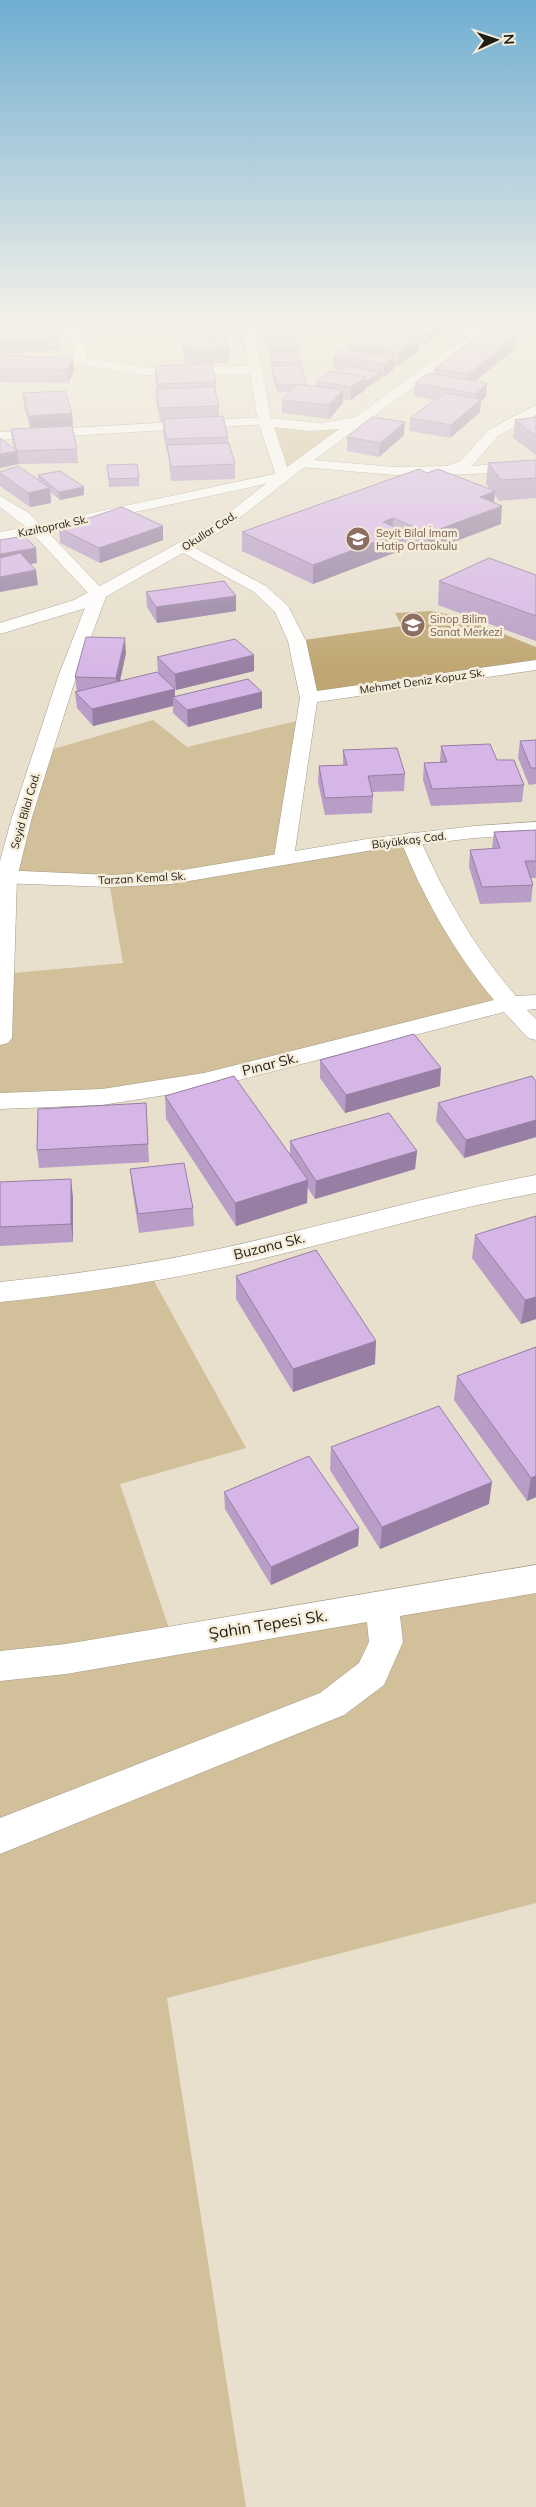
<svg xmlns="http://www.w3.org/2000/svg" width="536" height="2507" font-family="Mulish,sans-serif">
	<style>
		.green { fill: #d2c09a }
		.forest { fill: #bfa672 }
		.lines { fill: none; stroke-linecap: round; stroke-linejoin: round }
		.street-casing { stroke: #a39b89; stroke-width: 1 }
		.secondary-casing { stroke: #a39b89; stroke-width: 1 }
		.street { fill: #fff; fill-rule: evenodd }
		.secondary { fill: #fff; fill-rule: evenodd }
		.wall { fill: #b89dc7 }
		.shaded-wall { fill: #967fa2 }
		.building { fill: #d6b6e7; stroke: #967fa2 }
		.labels { text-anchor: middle; stroke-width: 5; stroke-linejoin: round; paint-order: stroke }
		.far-street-label { font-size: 11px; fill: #201d16; stroke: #f5ecd9 }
		.far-education-label { font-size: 11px; fill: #785e54; stroke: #f5ecd9; text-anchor: start }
		.street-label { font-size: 14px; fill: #201d16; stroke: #f5ecd9 }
		.near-street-label { font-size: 16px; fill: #201d16; stroke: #f5ecd9 }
	</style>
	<rect width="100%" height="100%" fill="#e8dfcc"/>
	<path class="green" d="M360,419L283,476L265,421L321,427Z
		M305,719L284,857L410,839L508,1004L204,1081L0,1101V925L3,974L123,963L109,882L6,878L43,752L153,720L187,747Z
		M149,1272L246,1448L120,1484L173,1640L536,1579V1903L167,1998L246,2507H0V1292Z"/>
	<path class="forest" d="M431,611L462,617L536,647V665L309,698L297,641L402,626L395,613Z"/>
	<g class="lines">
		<defs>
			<path id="street" d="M59,323H72C81,334 87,344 87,358L142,367L254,366L260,370L254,374L142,375L81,365L0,364V356L75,357L71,340Z
				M421,323C436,323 475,322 485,332L479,336L427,327Z
				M536,405V415L498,436L472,466L536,461V469L472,474L395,475L301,467L294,463L301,459L395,467L447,466L461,461L488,430Z
				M265,417L270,418L272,421L270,424L0,440V432Z
				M283,472L288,473L290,476L288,479L47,531L107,594L76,677L32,817L17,878L12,1038L8,1043L0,1045V861L12,817L58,677L90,595L33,534L0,542V532L26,527L0,507V496L29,513L40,524Z
				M184,542L266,586L288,606L306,641L317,691L536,660V670L317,702L294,857L291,861L284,863L277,861L274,857L300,698L288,641L275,612L254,592L178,550L176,547L178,544Z
				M410,833L417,835L420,839C445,896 475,949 516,996L536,995V1009L527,1010L536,1019V1040L528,1038L504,1012L204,1089L102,1105L0,1109V1093L102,1089L204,1073L494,1000C454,952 423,897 400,839L403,835Z
				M536,1175V1193C443,1210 353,1237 261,1259C175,1279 88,1293 0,1302V1282C88,1273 176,1260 262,1239C354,1218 444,1192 536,1175Z
				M536,1565V1593L400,1616L403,1642L384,1685L344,1715L0,1854V1818L320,1693L359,1663L369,1642L367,1622L66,1674L0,1681V1651L66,1644Z"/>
			<path id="secondary" d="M241,323H253L271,418L321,423L355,417L486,323H500L306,466L225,529L86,608L0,634V623L74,600L215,523L276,476L258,421ZM274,427L310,431L339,429L287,467Z
				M536,822V834L474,838L373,850L171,884L110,887L0,883V870L110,875L171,872L373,838L474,826Z"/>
		</defs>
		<use href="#street" class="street-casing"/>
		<use href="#secondary" class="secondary-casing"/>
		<use href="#street" class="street"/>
		<use href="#secondary" class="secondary"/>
	</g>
	<path class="wall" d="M0,323L59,338L60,350L0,354Z
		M262,323H318L317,329L262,330Z
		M322,323H441L440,333L424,346L419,345V351L398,366L394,365V369L384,377L380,376V379L366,388H365V390L351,400L343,399V403L329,419L282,413V400L289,392L277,393L272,373V369L269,360L270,353L268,346L265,338V331L295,339L299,349V355L301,361V365L306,385L316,386V381L341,370L333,369V356L348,349V345L360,337L321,331Z
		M527,323H536V334H535Z
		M517,336L515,349L475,381L487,383L486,396L481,401L480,412L450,438L409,431L410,418L435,400L414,396L415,383L434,374V369Z
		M182,338L229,350V363L185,364L183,351Z
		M0,355L73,359L74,371L68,383L0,382Z
		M155,366L216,382V395L219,406V417L228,437V443L235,464V479L171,481L168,453H167L163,432V421H160L156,402V389H157L155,379Z
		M23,393L73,426H72L77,449L78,463L19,464L12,442L11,429L30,428L24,407Z
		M536,417V455L513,438L515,420Z
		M404,435L379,457L347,451V437Z
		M536,460V498L499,501L495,495L494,502L501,524L427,552L403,542L402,550L313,584L242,551V532L427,473L490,489L486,484L488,463Z
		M107,465L139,478V486L109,487Z
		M0,472L38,480V475L84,495L60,500L50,492L51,503L30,507L0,486Z
		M163,526V540L100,563L60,543L59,528Z
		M536,575V641L438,605L439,581Z
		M146,592L236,596V611L157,623L147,607Z
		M126,653L120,681L158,673L157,657L254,671L176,690L172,686L175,696L262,692V708L188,727L173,713V706L93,726L77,708L75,692H77L75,677Z
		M536,740V784L529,785L518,758L520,741Z
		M441,746L497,760L524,785L522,802L431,806L423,780L424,763L440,762Z
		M343,750L405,774L404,791L372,792L373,796L372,813L325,815L318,782L319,766L343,765Z
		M536,830V878H531L533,885L531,902L480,904L469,867L470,850L492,849L494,832Z
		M320,1060L440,1086L345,1113L320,1078Z
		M536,1081V1137L464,1158L436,1121L438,1103Z
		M165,1096L290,1155V1141L417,1151L415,1169L315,1199L307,1187V1203L236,1226L166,1119Z
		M146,1103L149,1162L39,1168L37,1150Z
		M130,1169L193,1208L194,1226L139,1233L132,1187Z
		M0,1182L73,1197V1242L0,1246Z
		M536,1216V1319L521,1324L472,1258L475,1235Z
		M236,1276L375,1364L293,1392L236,1299Z
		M536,1347V1497L527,1501L454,1400L457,1376Z
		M331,1447L489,1504L380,1549L330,1470Z
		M224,1492L359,1528L358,1546L271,1585L225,1509Z"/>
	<path class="shaded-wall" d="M438,323H441L440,333L424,346L425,334Z
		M517,336L515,349L468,387L469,374Z
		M420,338L419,351L398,366L399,353Z
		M395,357L394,369L384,377L385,364Z
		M73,359L74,371L68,383L67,370Z
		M381,372L380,379L366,388L367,381Z
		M366,377L365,390L351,400V387Z
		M487,383L486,396L481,401L480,412L450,438L451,425L476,403V394Z
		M343,390V403L329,419V405Z
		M72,413L73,426L31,429L29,416Z
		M405,422L404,435L379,457L380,443Z
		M17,451L19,464L0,468V454Z
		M84,487V495L60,500L59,492Z
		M50,488L51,503L30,507L28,493Z
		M495,491L493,509L502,506L501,524L427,552L429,533L480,497Z
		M393,518L392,535L404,531L402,550L313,584V565L383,522Z
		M163,526V540L100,563L99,548Z
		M36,548L37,563L0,569V554Z
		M36,570L38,585L0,592V577Z
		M236,596V611L157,623L156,607Z
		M125,638L126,653L117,694L116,678Z
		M254,655V671L176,690L175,674Z
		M175,689V699L173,697V706L93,726L92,709Z
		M262,692V708L188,727L187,710Z
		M441,1068L440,1086L345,1113L346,1095Z
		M536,1120V1137L464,1158L466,1140Z
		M417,1151L415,1169L315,1199L316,1181Z
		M71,1179L73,1197V1242L71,1224Z
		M308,1180L307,1203L236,1226L235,1203Z
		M536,1297V1319L521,1324L525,1300Z
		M376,1341L375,1364L293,1392V1369Z
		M536,1476V1497L527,1501L531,1478Z
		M492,1482L489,1504L380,1549L382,1527Z
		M359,1528L358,1546L271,1585V1567Z"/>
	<path class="building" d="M0,323H55L59,338L0,341Z
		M354,323H438L425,334Z
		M293,330L295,339H268L265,331Z
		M370,330L420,338L399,353L348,345Z
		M484,331L517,336L469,374L434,369Z
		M226,337L229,350L185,351L182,338Z
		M296,340L299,349L271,350L268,341Z
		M344,349L395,357L385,364L333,356Z
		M298,352L301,361L272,362L269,353Z
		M0,355L73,359L67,370L0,369Z
		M212,364L216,382L158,384L155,366Z
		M301,365L306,385H277L272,366Z
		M347,366L381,372L367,381H365L366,377L338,372Z
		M330,371L366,377L351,387L316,381Z
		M428,373L487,383L476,394L415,383Z
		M297,384L343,390L329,405L282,400Z
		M214,387L219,406L159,408L156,389Z
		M65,391L72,413L29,416L23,393Z
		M445,393L481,399L451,425L410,418Z
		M223,416L228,437L166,439L163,419Z
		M372,417L405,422L380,443L347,437Z
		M536,417V436L515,420Z
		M72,426L77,449L17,451L0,454V438L17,451L11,429Z
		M229,443L235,464L171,467L167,445Z
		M536,460V478L501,480L488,463Z
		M137,464L139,478L109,479L107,465Z
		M18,466L50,488L28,493L0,473V472Z
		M419,469L427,473L438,469L495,491L480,497L502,506L429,533L393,518L383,522L404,531L313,565L242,532Z
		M60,471L84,487L59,492L38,475Z
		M122,507L163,526L99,548L59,528Z
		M24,536L36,548L0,554V540Z
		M20,553L36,570L0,577V558Z
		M489,558L536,575V616L439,581Z
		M224,581L236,596L156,607L146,592Z
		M86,637L125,638L116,678L75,677Z
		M235,639L254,655L175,674L157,657Z
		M157,672L175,689L92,709L75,692Z
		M248,679L262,692L187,710L173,697Z
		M536,740V768H531L520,741Z
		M490,744L497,760H514L524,785L432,789L424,763L447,762L441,746Z
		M397,748L405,774L368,776L373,796L325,798L319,766L347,765L343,750Z
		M536,830V861H525L533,885L482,887L470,850L500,848L494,832Z
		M414,1034L441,1068L346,1095L320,1060Z
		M234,1076L308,1180L235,1203L165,1096Z
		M532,1076L536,1081V1120L466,1140L438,1103Z
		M146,1103L148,1144L37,1150L38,1109Z
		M389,1113L417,1151L316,1181L290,1141Z
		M184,1163L193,1208L138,1214L130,1169Z
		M71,1179V1224L0,1227V1182Z
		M536,1216V1297L525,1300L475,1235Z
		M316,1250L376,1341L293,1369L236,1276Z
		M536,1347V1476L531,1478L457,1376Z
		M439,1406L492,1482L382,1527L331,1447Z
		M309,1456L359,1528L271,1567L224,1492Z"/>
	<linearGradient id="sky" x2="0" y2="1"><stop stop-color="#70aed2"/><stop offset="0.48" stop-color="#f5f1e8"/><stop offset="1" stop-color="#f5f1e8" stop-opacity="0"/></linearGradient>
	<rect width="536" height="674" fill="url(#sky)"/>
	<defs>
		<symbol id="school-disc" viewBox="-11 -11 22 22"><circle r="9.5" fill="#8d6e63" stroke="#f5ecd9"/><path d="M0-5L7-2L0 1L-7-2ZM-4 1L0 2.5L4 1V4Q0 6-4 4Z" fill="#fff"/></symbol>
	</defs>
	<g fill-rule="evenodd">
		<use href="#school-disc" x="344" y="525" width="28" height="28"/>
		<use href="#school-disc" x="399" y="611" width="28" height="28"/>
	</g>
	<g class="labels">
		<g class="far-street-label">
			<text transform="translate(53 526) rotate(-12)" y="4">Kızıltoprak Sk.</text>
			<text transform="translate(209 531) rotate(-33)" y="4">Okullar Cad.</text>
			<text transform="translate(422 681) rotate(-8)" y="4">Mehmet Deniz Kopuz Sk.</text>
			<text transform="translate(25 811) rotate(-74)" y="4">Seyid Bilal Cad.</text>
			<text transform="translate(409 840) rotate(-7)" y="4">Büyükkaş Cad.</text>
			<text transform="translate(142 878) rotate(-3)" y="4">Tarzan Kemal Sk.</text>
		</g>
		<g class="far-education-label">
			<text x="376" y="537">Seyit Bilal İmam<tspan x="376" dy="13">Hatip Ortaokulu</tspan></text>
			<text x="430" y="623">Sinop Bilim<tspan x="430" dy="13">Sanat Merkezi</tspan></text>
		</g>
		<g class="street-label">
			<text transform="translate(270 1064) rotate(-14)" y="5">Pınar Sk.</text>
			<text transform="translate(269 1246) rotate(-14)" y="5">Buzana Sk.</text>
		</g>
		<g class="near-street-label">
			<text transform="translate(268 1624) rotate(-9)" y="6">Şahin Tepesi Sk.</text>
		</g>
	</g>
	<g transform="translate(496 40) rotate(87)" stroke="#f5ecd9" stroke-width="4" paint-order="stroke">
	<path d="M0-4L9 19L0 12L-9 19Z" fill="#201d16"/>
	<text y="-8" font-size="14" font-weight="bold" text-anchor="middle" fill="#201d16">N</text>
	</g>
</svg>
